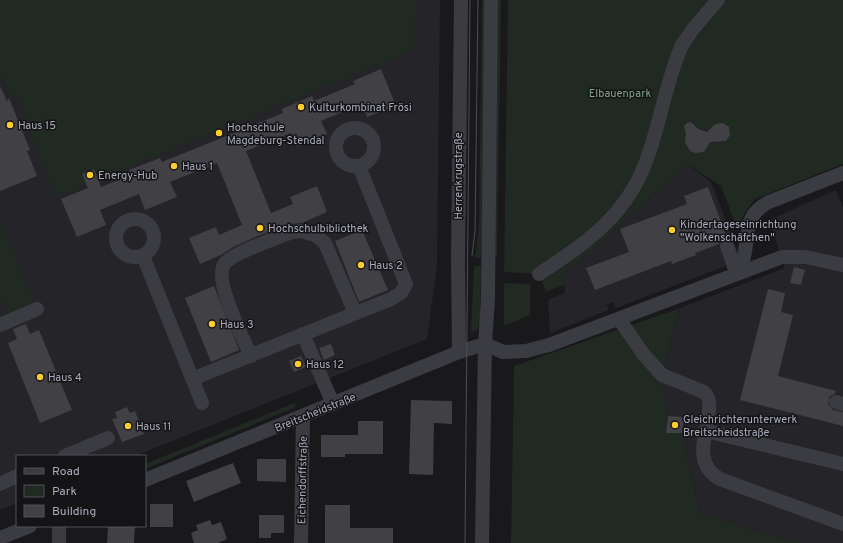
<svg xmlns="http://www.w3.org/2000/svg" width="843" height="543" font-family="Overpass,sans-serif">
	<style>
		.built { fill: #252428 }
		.green { fill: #202922 }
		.building { fill: #404045 }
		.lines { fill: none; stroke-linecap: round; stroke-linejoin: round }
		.minor { stroke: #3b3b42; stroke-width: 14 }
		.tram { stroke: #4c4d55; stroke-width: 1 }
		.poi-dot { fill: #fdcd2e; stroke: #141316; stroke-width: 1.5 }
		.labels { text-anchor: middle; stroke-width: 3; stroke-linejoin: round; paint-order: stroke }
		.park-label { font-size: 11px; fill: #80a786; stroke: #141316 }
		.poi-label { font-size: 11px; fill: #aaadbb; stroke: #141316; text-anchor: start }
		.street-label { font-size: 11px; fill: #aaadbb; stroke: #141316 }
	</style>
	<rect width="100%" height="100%" fill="#19181b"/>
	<path class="built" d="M0,0H440L437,266L427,339L135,456H17V503L0,510Z
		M687,164L711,182L739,255L736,262L616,308L613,302L607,305L609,310L550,333L548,300L565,293L562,273L594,249Z
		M836,190L843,207V543H797L700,513L682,433L683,417L668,416L662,375L680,308L785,268L769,220Z"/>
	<path class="green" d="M0,0H417L412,51L56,197L16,94L9,96L0,73Z
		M482,0H485L481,257L475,258L479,225Z
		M497,0H501L497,255L494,258Z
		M508,0H843V164L755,199L744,214L738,231L721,186L687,164L594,249L563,273L564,285L546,292L539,274L504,272Z
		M0,220L35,304L8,315L0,297Z
		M474,266H481L480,320L477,330L471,332Z
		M504,283L530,284V315L504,326Z
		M680,308L662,375L668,416L666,433H682L700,513L797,543H511L514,366Z
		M294,403L296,407L145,469V464Z"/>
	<path class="building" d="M381,69L396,106L367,117L362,104L321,121L327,134L297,146L291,133L246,151L271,213L293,204L290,197L317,186L327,212L302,223L289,224L253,238L233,247L221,255L200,264L189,238L216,227L219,235L242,225L217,163L170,182L177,197L145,210L139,194L100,210L106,225L77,237L61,199L88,188L82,174L94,169L101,187L131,175L129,170L160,158L162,162L283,113L282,109L312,96L314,101L355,84L353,81Z
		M0,86L7,101L9,98L30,150L27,151L37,176L0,191Z
		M691,122L698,129L707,132L715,124L723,123L729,127L730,135L726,141L710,142L704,152L695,153L690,151L685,142L686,133L684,126L687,123Z
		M708,187L727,238L721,240L719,244L695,253L696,255L672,264L671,261L595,290L586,268L629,252L620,229L687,204L684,196Z
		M362,230L388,290L359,302L335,241Z
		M794,267L805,270L801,285L790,283Z
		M214,286L239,350L211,362L185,298Z
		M768,289L785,293L781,312L793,315L778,376L836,391L835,394L830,396L828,404L833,410L843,412V426L740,400Z
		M26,324L30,334L39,330L72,410L40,423L8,343L17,339L13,329Z
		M331,344L335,355L324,360L319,348Z
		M301,356L306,367L294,372L289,361Z
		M411,400L452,401V424L434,423L433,475L409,474Z
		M127,407L130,413L135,411L144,434L122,442L112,419L117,418L115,412Z
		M668,416L684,417L682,433H666Z
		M358,421H383V454H345V457H321V435H358Z
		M257,459H286V482L257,481Z
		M233,463L241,483L194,502L186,481Z
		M150,504H173V527H150Z
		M325,505H350V528H393V543H325Z
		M259,515H284V533H271V538H259Z
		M210,520L212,525L221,522L227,539L218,543H194L191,533L198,530L196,525Z
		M108,526H135L134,543H107Z"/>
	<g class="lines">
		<path class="minor" d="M336 147a19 19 0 1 1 38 0a19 19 0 1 1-38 0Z
			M116 238a19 19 0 1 1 38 0a19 19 0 1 1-38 0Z
			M727,246L736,272
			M143,256L202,403
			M539,274C589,241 630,213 649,153C661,118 667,79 682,45L693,29L718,0
			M731,276C758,258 733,219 769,202L843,173
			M619,319L644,355L662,375L704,392C723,408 682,459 720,479L843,524
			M0,325L37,309
			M303,334L333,404
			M485,344L503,352L526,351L549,345L782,257H805L843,265
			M459,352L458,258L461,0
			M251,356C243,338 212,278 225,263C235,252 277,238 292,232L301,231L315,235L325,243L355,313
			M192,379L391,299L401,293L406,284L359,166
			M836,402L843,404
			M706,431L843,464
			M65,456L108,438
			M145,480L459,352L485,344
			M0,484L17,476
			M0,538L30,526
			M59,543V526
			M301,543L303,416
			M482,543L485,344L488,298L491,0"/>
		<path class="tram" d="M472,256L475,231L478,0
			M465,543L470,0"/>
	</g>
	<g class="poi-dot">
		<circle cx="301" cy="107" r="4"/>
		<circle cx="10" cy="125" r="4"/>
		<circle cx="219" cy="133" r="4"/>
		<circle cx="174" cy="166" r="4"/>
		<circle cx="90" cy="175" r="4"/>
		<circle cx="260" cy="228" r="4"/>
		<circle cx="672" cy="230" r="4"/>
		<circle cx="361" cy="265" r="4"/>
		<circle cx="212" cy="324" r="4"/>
		<circle cx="298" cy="364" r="4"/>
		<circle cx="40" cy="377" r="4"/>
		<circle cx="675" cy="425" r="4"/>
		<circle cx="128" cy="426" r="4"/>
	</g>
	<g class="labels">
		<g class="park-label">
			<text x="620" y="97">Elbauenpark</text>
		</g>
		<g class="poi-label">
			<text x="309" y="111">Kulturkombinat Frösi</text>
			<text x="18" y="129">Haus 15</text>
			<text x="227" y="131">Hochschule<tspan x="227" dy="13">Magdeburg-Stendal</tspan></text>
			<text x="182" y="170">Haus 1</text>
			<text x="98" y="179">Energy-Hub</text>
			<text x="680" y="228">Kindertageseinrichtung<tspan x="680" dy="13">"Wolkenschäfchen"</tspan></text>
			<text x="268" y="232">Hochschulbibliothek</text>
			<text x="369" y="269">Haus 2</text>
			<text x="220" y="328">Haus 3</text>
			<text x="306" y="368">Haus 12</text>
			<text x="48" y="381">Haus 4</text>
			<text x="683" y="423">Gleichrichterunterwerk<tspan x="683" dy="13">Breitscheidstraße</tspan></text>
			<text x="136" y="430">Haus 11</text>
		</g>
		<g class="street-label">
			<text transform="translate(458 176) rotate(-90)" y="4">Herrenkrugstraße</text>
			<text transform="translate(315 412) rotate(-22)" y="4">Breitscheidstraße</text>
			<text transform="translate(302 480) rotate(-89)" y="4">Eichendorffstraße</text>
		</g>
	</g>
	<rect x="16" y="455" width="130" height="72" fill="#141316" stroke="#505158"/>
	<rect x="24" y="468" width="20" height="6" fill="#3b3b42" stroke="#505158"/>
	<text x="52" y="475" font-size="12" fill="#aaadbb">Road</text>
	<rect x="24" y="485" width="20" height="12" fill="#202922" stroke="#505158"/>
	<text x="52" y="495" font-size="12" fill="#aaadbb">Park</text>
	<rect x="24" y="505" width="20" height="12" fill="#404045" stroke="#505158"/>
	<text x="52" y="515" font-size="12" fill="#aaadbb">Building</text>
</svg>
